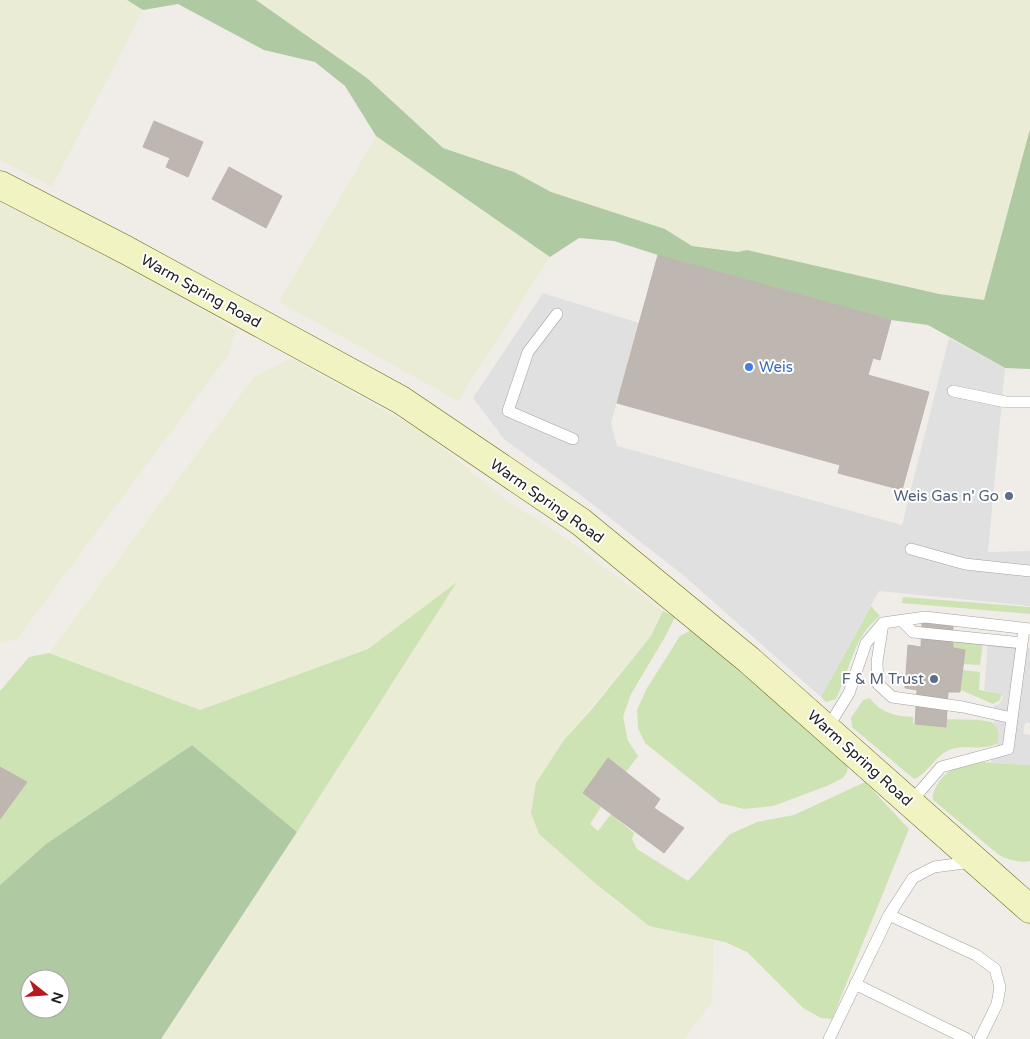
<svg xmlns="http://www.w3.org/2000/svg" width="1030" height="1039" font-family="'Varela Round',sans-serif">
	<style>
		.farmland { fill: #ebecd6 }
		.grass { fill: #cde3b4 }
		.forest { fill: #afcaa2; fill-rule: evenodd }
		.parking { fill: #e0e0e0 }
		.building { fill: #bdb6b1; stroke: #c0b4ac }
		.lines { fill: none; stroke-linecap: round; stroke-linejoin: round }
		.service-casing { stroke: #a1a1a1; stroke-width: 12 }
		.secondary-casing { stroke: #656c12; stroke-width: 29 }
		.service { stroke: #fff; stroke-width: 11 }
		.secondary { stroke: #f2f3c3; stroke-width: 28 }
		.shop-dot { fill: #3f7fe0; stroke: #fff; stroke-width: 2 }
		.service-dot { fill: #5c6f8a; stroke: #fff; stroke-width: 2 }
		.labels { text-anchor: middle; stroke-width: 4; stroke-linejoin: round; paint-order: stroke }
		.street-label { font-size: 15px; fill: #202020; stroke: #fff }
		.shop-label { font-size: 15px; fill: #366cbe; stroke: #fff; text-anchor: start }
		.service-label { font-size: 15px; fill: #4e5e75; stroke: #fff; text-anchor: end }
	</style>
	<rect width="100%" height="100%" fill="#f0ede8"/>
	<path class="farmland" d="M0,0H127L143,10L52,187L0,160Z
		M256,0H1030V129L984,300L939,294L747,250L738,252L692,246L665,229L551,192L514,172L443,148L367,78Z
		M376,136L550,257L458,401L279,302Z
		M0,202L131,268L236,330L229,354L17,639L0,644Z
		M290,358L422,431L506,500L571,542L663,611L651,636L564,740L536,783L539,834L617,903L649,926L714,940L712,1002L684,1039H161L287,848L456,583L368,649L200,710L49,653L253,378Z"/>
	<path class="grass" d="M457,582L297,832L192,745L46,844L0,885V819L27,782L0,767V691L29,657L49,653L200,710L368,649Z
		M903,597L1030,607V614L902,603Z
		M871,606L880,616C853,636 850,671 836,699L826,702L821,697Z
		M663,611L675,617L665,637L631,694L623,717L628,741L638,756L626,772L608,758L583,793L601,807L590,824L598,831L611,814L634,833L632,839L637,849L688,881L730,834L757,822L794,815L865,782L909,829L832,1019L821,1018L803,1008L747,952L725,942L649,926L596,884L539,834L531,813L536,783L564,740L592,709L651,636Z
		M697,629L848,762L847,772L843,778L827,786L773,806L744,809L720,803L645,743L638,728L637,710L647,688L680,636L691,630Z
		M954,642L983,643L980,665L963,664L964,650L953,648Z
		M963,670L980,672L979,690L1002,694L1000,700L993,704L961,690Z
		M870,698C880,713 896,716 913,717V724H915L946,727L947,719C957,720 988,718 994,724C1000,730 999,736 998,743C984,752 963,743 947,751C934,758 925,776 914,779L852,727L851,718L863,700Z
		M982,762L1030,765V861C1019,863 1009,860 999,855L933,800C931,790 944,772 954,769C963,766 973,764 982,762Z"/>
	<path class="forest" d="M127,0H256L367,78L443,148L514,172L551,192L665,229L692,246L738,252L747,250L939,294L984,300L1030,129V369L1005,368L928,325L891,320L658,255L614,241L579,238L550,257L376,136L345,86L315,62L264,50L178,4L143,10Z
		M192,745L297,832L161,1039H0V885L46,844ZM30,979H60V1009H30Z"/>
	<path class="parking" d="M543,293L639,323L611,423L617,446L902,525L949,338L1005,368L988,552L1030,551V606L879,591L821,697L683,575L578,493L504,439L473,398Z
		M988,643L1030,648V723H1025L1023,734L1030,735V765L991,763L995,747L998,743L999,732L994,724V706L999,704L1003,698L1001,694L984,690Z"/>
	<path class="building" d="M154,121L203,142L188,177L166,167L170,158L143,147Z
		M229,167L282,196L266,228L212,199Z
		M658,255L891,320L880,360L873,358L868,375L929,392L902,490L838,473L840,465L617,403Z
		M922,623L953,625V648L965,650L960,692H948L946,727L915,724L917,690L905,688L908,645L921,647Z
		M608,758L660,799L654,808L684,828L664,853L583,793Z
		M0,767L27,782L0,819Z"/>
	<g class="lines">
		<defs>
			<path id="service" d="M557,314L528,352L508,411L573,439
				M953,391L1006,402H1030
				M911,549L965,564L1030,571
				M902,621L913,632L1022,643
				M883,623L877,662L878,684L892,697L963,707L1012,718
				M827,729L849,693L866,643L883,623L925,617L1030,629
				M910,803L941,767L1008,749L1024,629
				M889,915L976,955L995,969L1000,987L997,1004L980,1039
				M855,984L967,1039
				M829,1039L889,915L913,878L934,867L972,862"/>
			<path id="secondary" d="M0,185L126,250L401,400L581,522L749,660L1030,909"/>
		</defs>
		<use href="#service" class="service-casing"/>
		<use href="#secondary" class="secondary-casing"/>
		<use href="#service" class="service"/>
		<use href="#secondary" class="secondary"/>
	</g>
	<circle class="shop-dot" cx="749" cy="367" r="5"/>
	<g class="service-dot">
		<circle cx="1009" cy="496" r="5"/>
		<circle cx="934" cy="679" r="5"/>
	</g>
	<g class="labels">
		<g class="street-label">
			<text transform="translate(201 291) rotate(29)" y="5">Warm Spring Road</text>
			<text transform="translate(547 501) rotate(35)" y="5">Warm Spring Road</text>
			<text transform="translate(860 758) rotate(42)" y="5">Warm Spring Road</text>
		</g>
		<g class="shop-label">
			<text x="759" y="372">Weis</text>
		</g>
		<g class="service-label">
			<text x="999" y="501">Weis Gas n' Go</text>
			<text x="924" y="684">F &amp; M Trust</text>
		</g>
	</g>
	<g transform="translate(45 994) rotate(107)"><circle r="24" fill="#ffffff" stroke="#a6a6a6"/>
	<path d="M0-4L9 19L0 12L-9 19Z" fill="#b9181d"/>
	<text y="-8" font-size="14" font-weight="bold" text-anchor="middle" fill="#202020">N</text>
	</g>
</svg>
